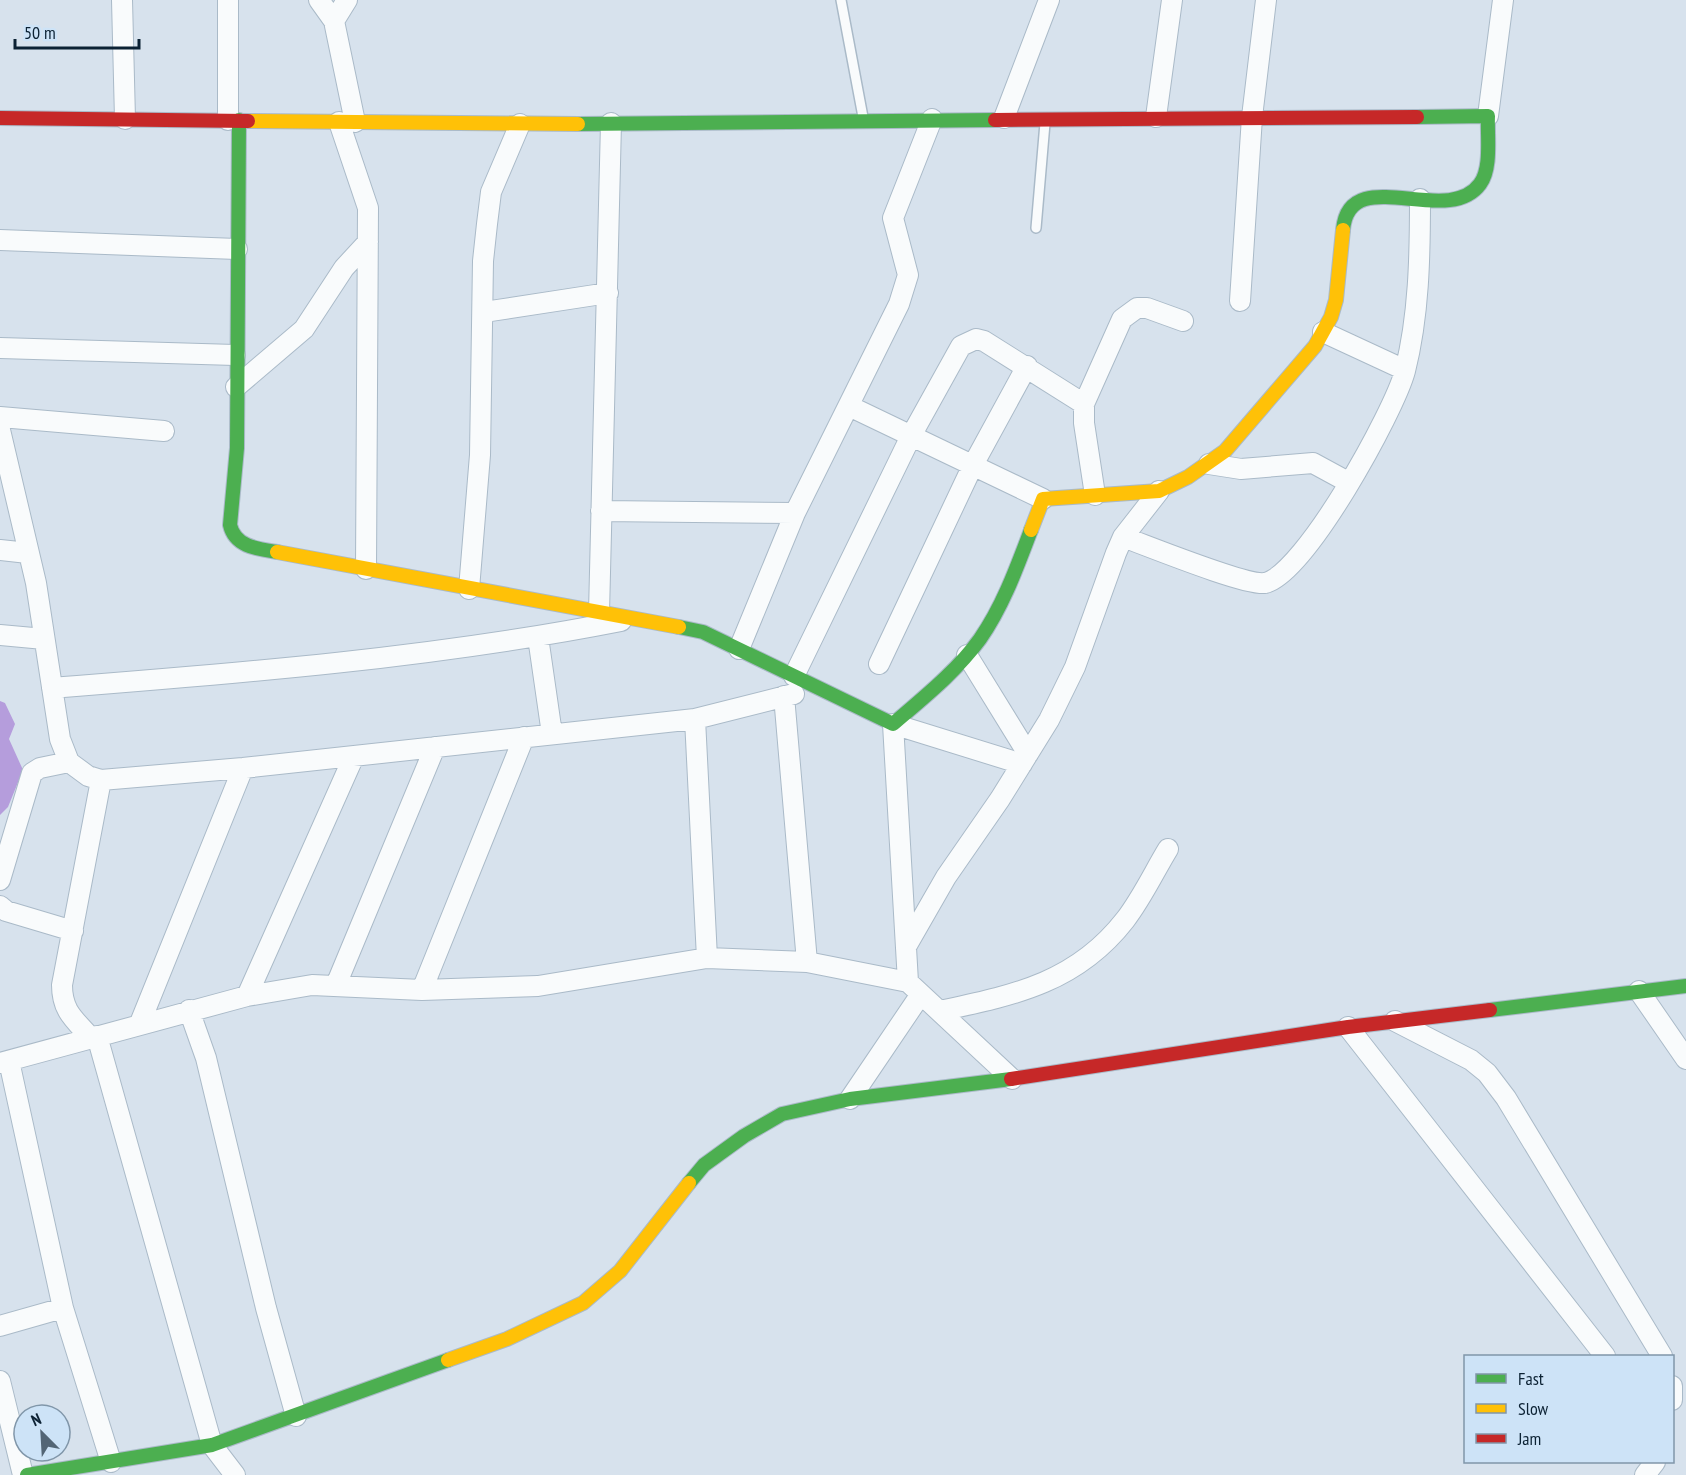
<svg xmlns="http://www.w3.org/2000/svg" width="1686" height="1475" font-family="'PT Sans Narrow',sans-serif">
	<style>
		.water { fill: #b59ddc }
		.lines { fill: none; stroke-linecap: round; stroke-linejoin: round }
		.lane-casing { stroke: #aabac8; stroke-width: 12 }
		.street-casing { stroke: #aabac8; stroke-width: 22 }
		.fast-casing { stroke: #aabac8; stroke-width: 16 }
		.slow-casing { stroke: #aabac8; stroke-width: 16 }
		.jam-casing { stroke: #aabac8; stroke-width: 16 }
		.lane { stroke: #f9fbfc; stroke-width: 9 }
		.street { stroke: #f9fbfc; stroke-width: 20 }
		.fast { stroke: #4caf50; stroke-width: 14 }
		.slow { stroke: #ffc107; stroke-width: 14 }
		.jam { stroke: #c62828; stroke-width: 14 }
	</style>
	<rect width="100%" height="100%" fill="#d7e2ed"/>
	<path class="water" d="M0,701L5,703L15,724L9,739L23,770L8,807L0,815Z"/>
	<g class="lines">
		<defs>
			<path id="lane" d="M841,0L863,117
				M1036,228L1045,123"/>
			<path id="street" d="M122,0L125,119
				M319,0L334,21L355,122
				M334,21L347,0
				M1488,116L1503,0
				M1156,117L1172,0
				M1004,118L1049,0
				M228,120V0
				M339,122L368,208L366,569
				M0,240L237,249
				M1240,301L1252,117L1266,0
				M484,312L608,293
				M1323,332L1405,370
				M0,348L235,355
				M236,387L304,329L344,268L368,242
				M849,406L1043,499
				M0,417L164,431
				M0,430L36,583L60,739L69,762L88,776L101,780L243,768L695,719L707,958
				M1209,464L1241,469L1313,463L1348,482
				M1095,495L1084,423V404L1122,319L1137,308H1147L1183,321
				M601,511L795,513L739,649
				M795,513L899,304L908,275L893,218L932,119
				M1123,537C1148,546 1246,586 1265,583C1305,574 1394,412 1405,371C1419,315 1420,257 1420,199
				M0,550L28,553
				M469,589L480,455L483,261L487,224L491,192L520,124
				M599,613L611,123
				M0,635L44,639
				M538,637L552,734
				M967,655L1028,754
				M879,664L973,465L1027,366
				M794,676L911,436L961,346L976,339L984,341L1084,404
				M52,688C242,673 433,658 621,621
				M784,696L807,962
				M695,719L794,694
				M0,880L32,773L40,768L69,762
				M0,906L6,911L73,931
				M907,945L946,877L1000,799L1049,720L1075,667L1116,553L1123,537L1159,491
				M908,982L1012,1079
				M336,985L435,747
				M422,990L524,737
				M1639,991L1686,1059
				M247,996L354,756
				M189,1010L206,1058L266,1308L296,1416
				M940,1011C1014,995 1076,983 1125,920C1142,898 1154,872 1168,849
				M1395,1021L1471,1060L1487,1073L1506,1098L1662,1356
				M140,1023L243,768
				M1348,1027L1605,1356
				M97,1036L212,1445L235,1475
				M91,1038C74,1019 62,1011 62,985L101,780
				M9,1061L63,1308L111,1462
				M0,1063L247,996L312,985L422,990L538,986L707,958L807,962L908,982L893,724L1022,764
				M850,1099L921,994
				M0,1326L63,1308
				M0,1381L23,1475
				M1672,1386V1400
				M1645,1475L1655,1462"/>
			<path id="fast" d="M239,120L237,448L230,525C235,547 258,549 277,552
				M578,124L995,120
				M1343,230C1349,161 1447,229 1480,184C1492,168 1487,136 1488,116L1417,117
				M679,627L703,632L893,724C923,698 956,672 980,639C1003,606 1017,567 1031,530
				M1490,1010L1686,986
				M689,1183L704,1165L744,1136L782,1114L850,1099L1011,1079
				M27,1475L212,1445L448,1360"/>
			<path id="slow" d="M248,121L578,124
				M1031,530L1043,499L1159,491L1188,477L1225,451L1315,346L1331,317L1336,300L1343,230
				M277,552L679,627
				M448,1360L507,1339L583,1303L620,1271L689,1183"/>
			<path id="jam" d="M0,118L248,121
				M995,120L1417,117
				M1011,1079L1348,1027L1490,1010"/>
		</defs>
		<use href="#lane" class="lane-casing"/>
		<use href="#street" class="street-casing"/>
		<use href="#fast" class="fast-casing"/>
		<use href="#slow" class="slow-casing"/>
		<use href="#jam" class="jam-casing"/>
		<use href="#lane" class="lane"/>
		<use href="#street" class="street"/>
		<use href="#fast" class="fast"/>
		<use href="#slow" class="slow"/>
		<use href="#jam" class="jam"/>
	</g>
	<rect x="1464" y="1355" width="210" height="108" fill="#cde3f7" stroke="#8096a9" stroke-width="1.5"/>
	<rect x="1476" y="1374" width="30" height="9" fill="#4caf50" stroke="#8096a9" stroke-width="1.5"/>
	<text x="1518" y="1385" font-size="18" fill="#0c2234">Fast</text>
	<rect x="1476" y="1404" width="30" height="9" fill="#ffc107" stroke="#8096a9" stroke-width="1.5"/>
	<text x="1518" y="1415" font-size="18" fill="#0c2234">Slow</text>
	<rect x="1476" y="1434" width="30" height="9" fill="#c62828" stroke="#8096a9" stroke-width="1.5"/>
	<text x="1518" y="1445" font-size="18" fill="#0c2234">Jam</text>
	<g transform="translate(42 1433) rotate(336)"><circle r="28" fill="#cde3f7" stroke="#8096a9" stroke-width="1.5"/>
	<path d="M0-4.5L10 22L0 15L-10 22Z" fill="#536575"/>
	<text y="-9" font-size="16" font-weight="bold" text-anchor="middle" fill="#0c2234">N</text>
	</g>
	<path d="M15 39v9h124v-9" fill="none" stroke="#0c2234" stroke-width="3"/>
	<text x="24" y="39" font-size="18" fill="#0c2234" stroke="#cde3f7" stroke-width="4.5" paint-order="stroke">50 m</text>
</svg>
